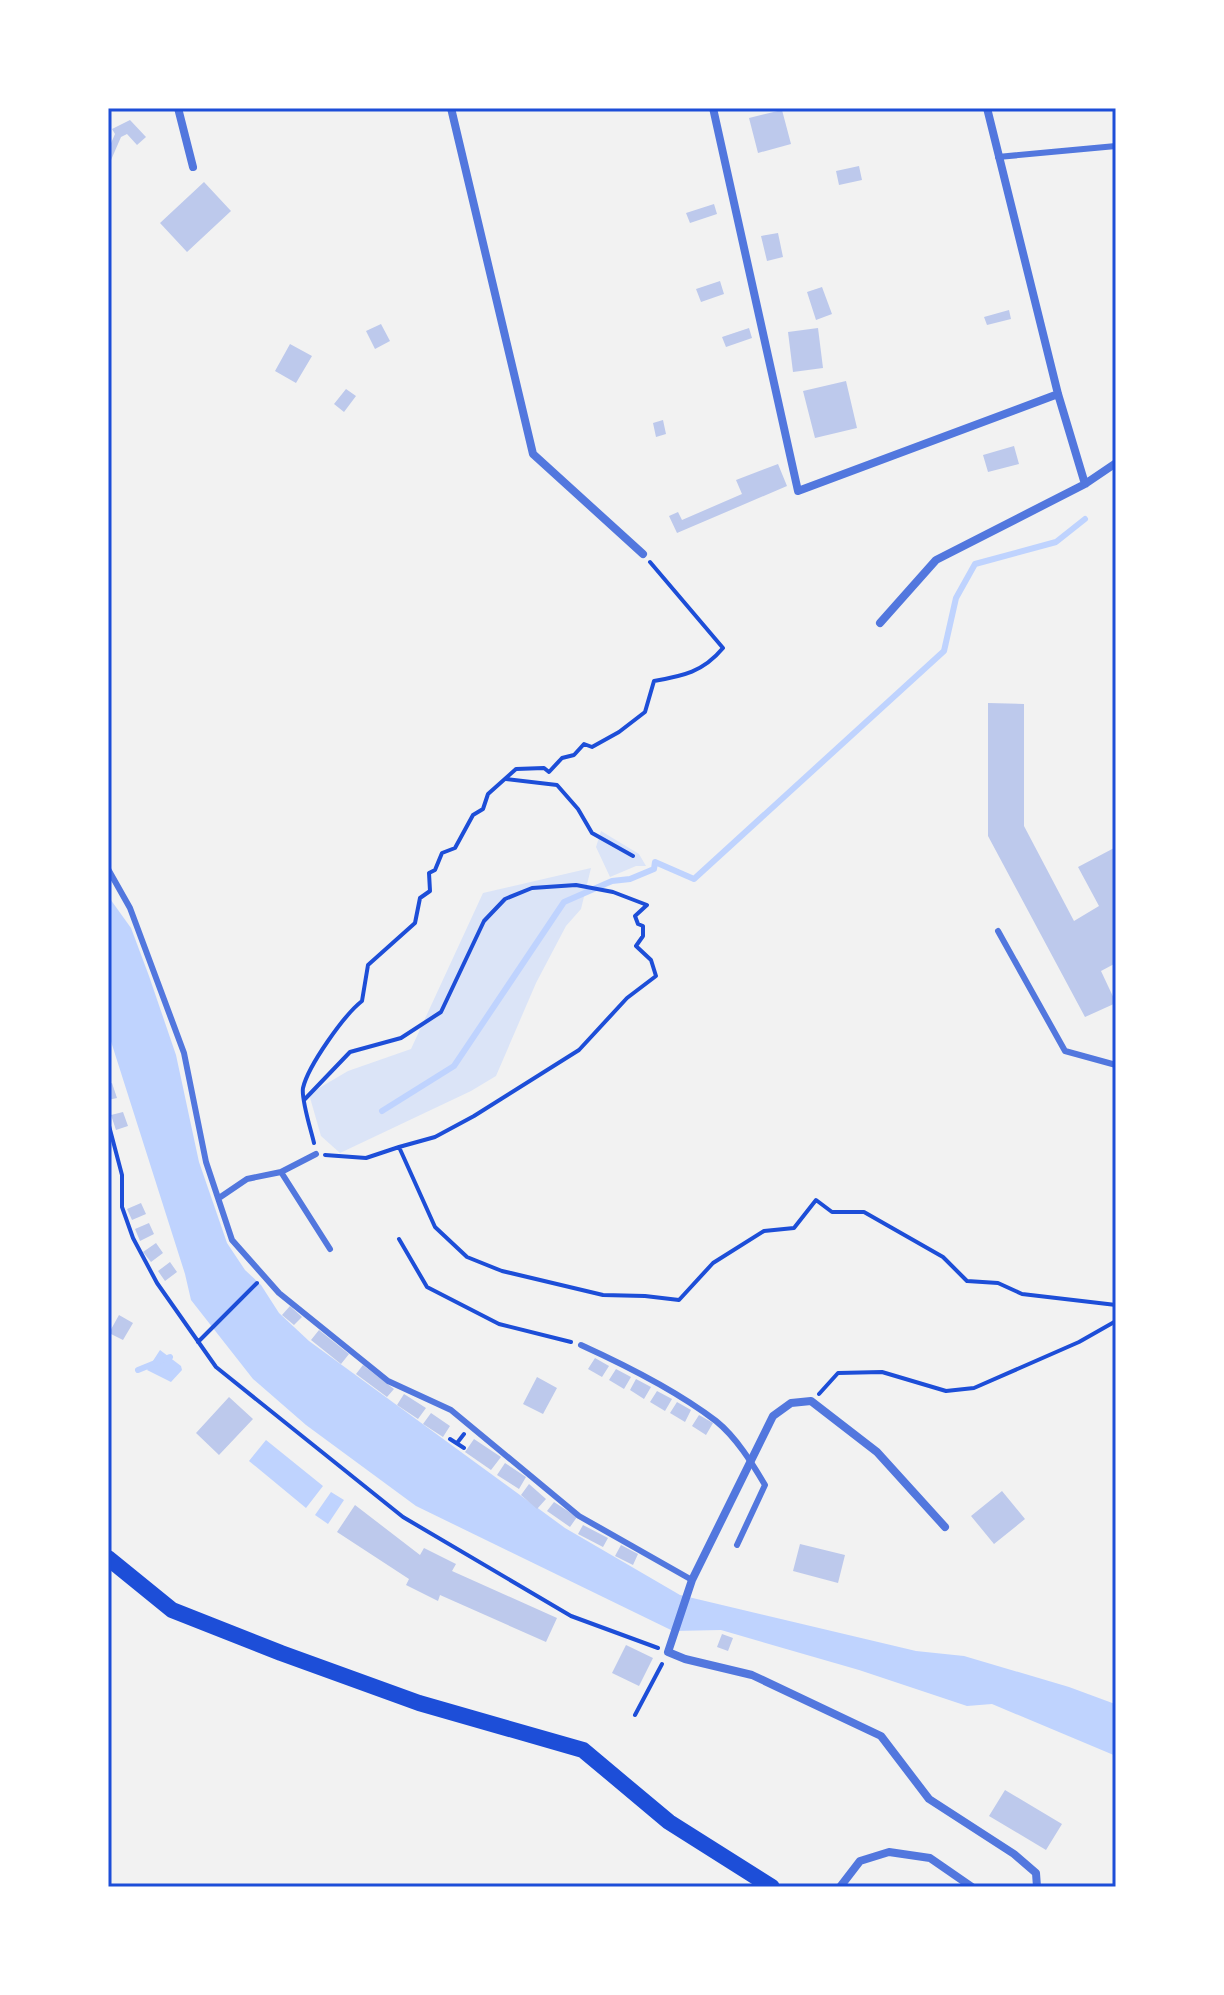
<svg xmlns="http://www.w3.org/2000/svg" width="1224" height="1995" font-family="Roboto,sans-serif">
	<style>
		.green { fill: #dbe4f7 }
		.water { fill: #bfd3fe }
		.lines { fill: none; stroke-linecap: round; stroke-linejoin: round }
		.stream { stroke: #bfd3fe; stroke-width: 6 }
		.building { fill: #bdc9ec }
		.path { stroke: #1d4ed8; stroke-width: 4 }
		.service { stroke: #5277de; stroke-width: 6 }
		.minor { stroke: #5277de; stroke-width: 8 }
		.secondary { stroke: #1d4ed8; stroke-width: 16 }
		.neatline { fill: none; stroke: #1d4ed8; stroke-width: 3 }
	</style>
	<rect width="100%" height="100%" fill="#f2f2f2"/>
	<path class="green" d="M601,831L639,854L646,866H636L610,877L596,847Z
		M591,868L581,909L566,926L536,983L496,1076L471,1091L340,1153L321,1136L309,1094L348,1071L411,1049L483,893Z"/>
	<path class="water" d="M108,896L131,928L149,976L176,1055L199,1162L227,1243L245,1270L261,1285L279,1313L309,1341L565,1528L680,1595L916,1651L964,1656L1069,1687L1115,1704L1116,1756L992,1704L967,1706L859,1670L721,1630L673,1631L416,1506L306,1425L253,1379L191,1300L185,1274L108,1032Z
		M160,1350L181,1366L182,1370L171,1382L147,1370Z
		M266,1440L323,1486L306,1508L249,1461Z
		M331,1492L344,1500L328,1524L315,1515Z"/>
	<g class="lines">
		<path class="stream" d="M382,1111L454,1066L564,902L612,881L630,879L654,869L655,862L694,879L944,651L956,598L975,564L1056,542L1085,519
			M138,1370L170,1357"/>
	</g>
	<path class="building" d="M782,110L791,144L758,153L749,118Z
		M130,120L146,137L137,145L127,134L121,137L108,167V150L115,134L112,129Z
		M859,166L862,180L839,185L836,171Z
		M204,182L231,211L187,252L160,223Z
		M714,204L717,214L690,223L686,213Z
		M778,233L783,257L767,261L761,236Z
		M720,281L724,294L701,302L696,289Z
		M822,287L832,314L816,320L807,292Z
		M1009,310L1011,319L987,325L984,317Z
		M381,324L390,341L375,349L366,331Z
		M749,328L752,338L726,347L722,337Z
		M818,328L823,368L793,372L788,332Z
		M290,344L312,356L296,383L275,371Z
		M846,381L857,428L815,438L803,391Z
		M346,389L356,396L344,412L334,404Z
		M663,420L666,434L656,437L653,423Z
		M1014,446L1019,464L988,472L983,455Z
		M778,464L787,486L677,533L669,516L678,512L682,520L742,494L736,480Z
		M988,703L1024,704V826L1074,921L1099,906L1078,867L1116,847V963L1101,971L1116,1003L1085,1017L988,836Z
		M112,1083L117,1098L108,1100V1084Z
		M123,1112L128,1126L116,1130L111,1115Z
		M141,1203L146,1214L132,1220L127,1209Z
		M149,1223L154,1234L140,1241L135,1229Z
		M156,1243L163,1253L151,1262L143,1252Z
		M170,1262L177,1272L165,1281L158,1271Z
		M290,1306L302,1317L294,1325L282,1315Z
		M119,1315L133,1323L123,1340L109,1333Z
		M319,1330L349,1354L341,1364L311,1340Z
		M595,1358L609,1366L602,1377L588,1369Z
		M363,1365L394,1389L387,1397L356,1374Z
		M616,1369L631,1377L624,1389L609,1380Z
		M537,1377L557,1388L543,1414L523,1404Z
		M636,1379L651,1387L644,1399L630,1390Z
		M657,1391L672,1399L665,1411L650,1402Z
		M404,1394L426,1408L418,1419L397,1405Z
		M229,1397L253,1419L219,1455L196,1433Z
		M677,1402L691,1410L685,1422L670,1413Z
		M431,1413L450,1426L443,1437L423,1424Z
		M699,1415L713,1423L706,1435L692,1426Z
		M474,1439L501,1457L491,1470L465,1452Z
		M505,1463L526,1477L519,1489L497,1475Z
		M529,1484L546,1499L537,1509L521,1495Z
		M1002,1491L1025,1519L994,1544L971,1516Z
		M554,1502L577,1517L570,1527L547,1511Z
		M355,1505L420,1555L424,1548L456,1564L452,1571L557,1618L546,1642L440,1595L438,1601L406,1585L409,1579L337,1532Z
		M583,1525L608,1538L603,1547L578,1534Z
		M800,1544L845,1555L838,1583L793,1571Z
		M621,1545L638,1554L633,1565L615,1556Z
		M722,1634L733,1638L728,1651L717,1647Z
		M626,1645L653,1658L639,1686L612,1673Z
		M1005,1790L1062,1824L1046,1850L989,1816Z"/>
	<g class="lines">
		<path class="path" d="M506,779L557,785L578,809L592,833L633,856
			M305,1099L350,1052L401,1038L441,1012L484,921L505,899L532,888L576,885L613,892L647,905L635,916L638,924L643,926V936L636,946L651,960L656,976L627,998L579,1050L474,1116L435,1137L399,1147
			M108,1122L122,1175V1207L133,1238L157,1283L216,1367L403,1517L571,1616L658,1648
			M314,1143C311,1130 301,1099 303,1088C308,1066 344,1015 362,1001L368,965L415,923L420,898L430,891L429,873L435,870L442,853L455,848L473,815L483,809L488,794L516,769L544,768L549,772L562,758L574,755L584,744L592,747L619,732L645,712L654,681C683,676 703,672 723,648L650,562
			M325,1155L366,1158L399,1147L435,1227L467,1257L502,1271L603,1295L645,1296L679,1300L713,1263L764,1231L794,1228L816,1200L832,1212H864L943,1257L967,1281L998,1283L1022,1294L1116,1305
			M399,1239L427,1287L499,1324L571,1342
			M198,1342L257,1283
			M819,1394L838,1373L882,1372L946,1391L974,1388L1079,1342L1116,1321
			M450,1439L464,1448
			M457,1443L464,1434
			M635,1715L662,1664"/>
		<path class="service" d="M998,157L1116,146
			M108,869L130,908L184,1053L206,1162L232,1240L279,1293L388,1381L451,1410L579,1516L692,1580
			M998,931L1065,1051L1116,1065
			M281,1172L330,1249
			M219,1198L247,1179L281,1172L316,1154
			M581,1345C625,1365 677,1391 716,1421C736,1437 752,1463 765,1485L737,1545"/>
		<path class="minor" d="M178,108L193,167
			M451,108L533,454L643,554
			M713,108L798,491L1058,394
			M987,108L1058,394L1085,484
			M880,623L936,560L1085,484L1116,463
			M945,1527L877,1452L811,1401L791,1403L773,1416L692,1580L668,1652L685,1659L752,1675L881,1736L929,1799L1014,1854L1036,1873L1037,1887
			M840,1887L860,1861L889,1852L930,1858L972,1887"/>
		<path class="secondary" d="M108,1558L172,1610L281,1653L419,1703L583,1750L669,1822L772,1887"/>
	</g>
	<rect width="1224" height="1995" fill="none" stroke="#ffffff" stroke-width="220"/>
	<rect x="110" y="110" width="1004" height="1775" class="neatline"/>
</svg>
